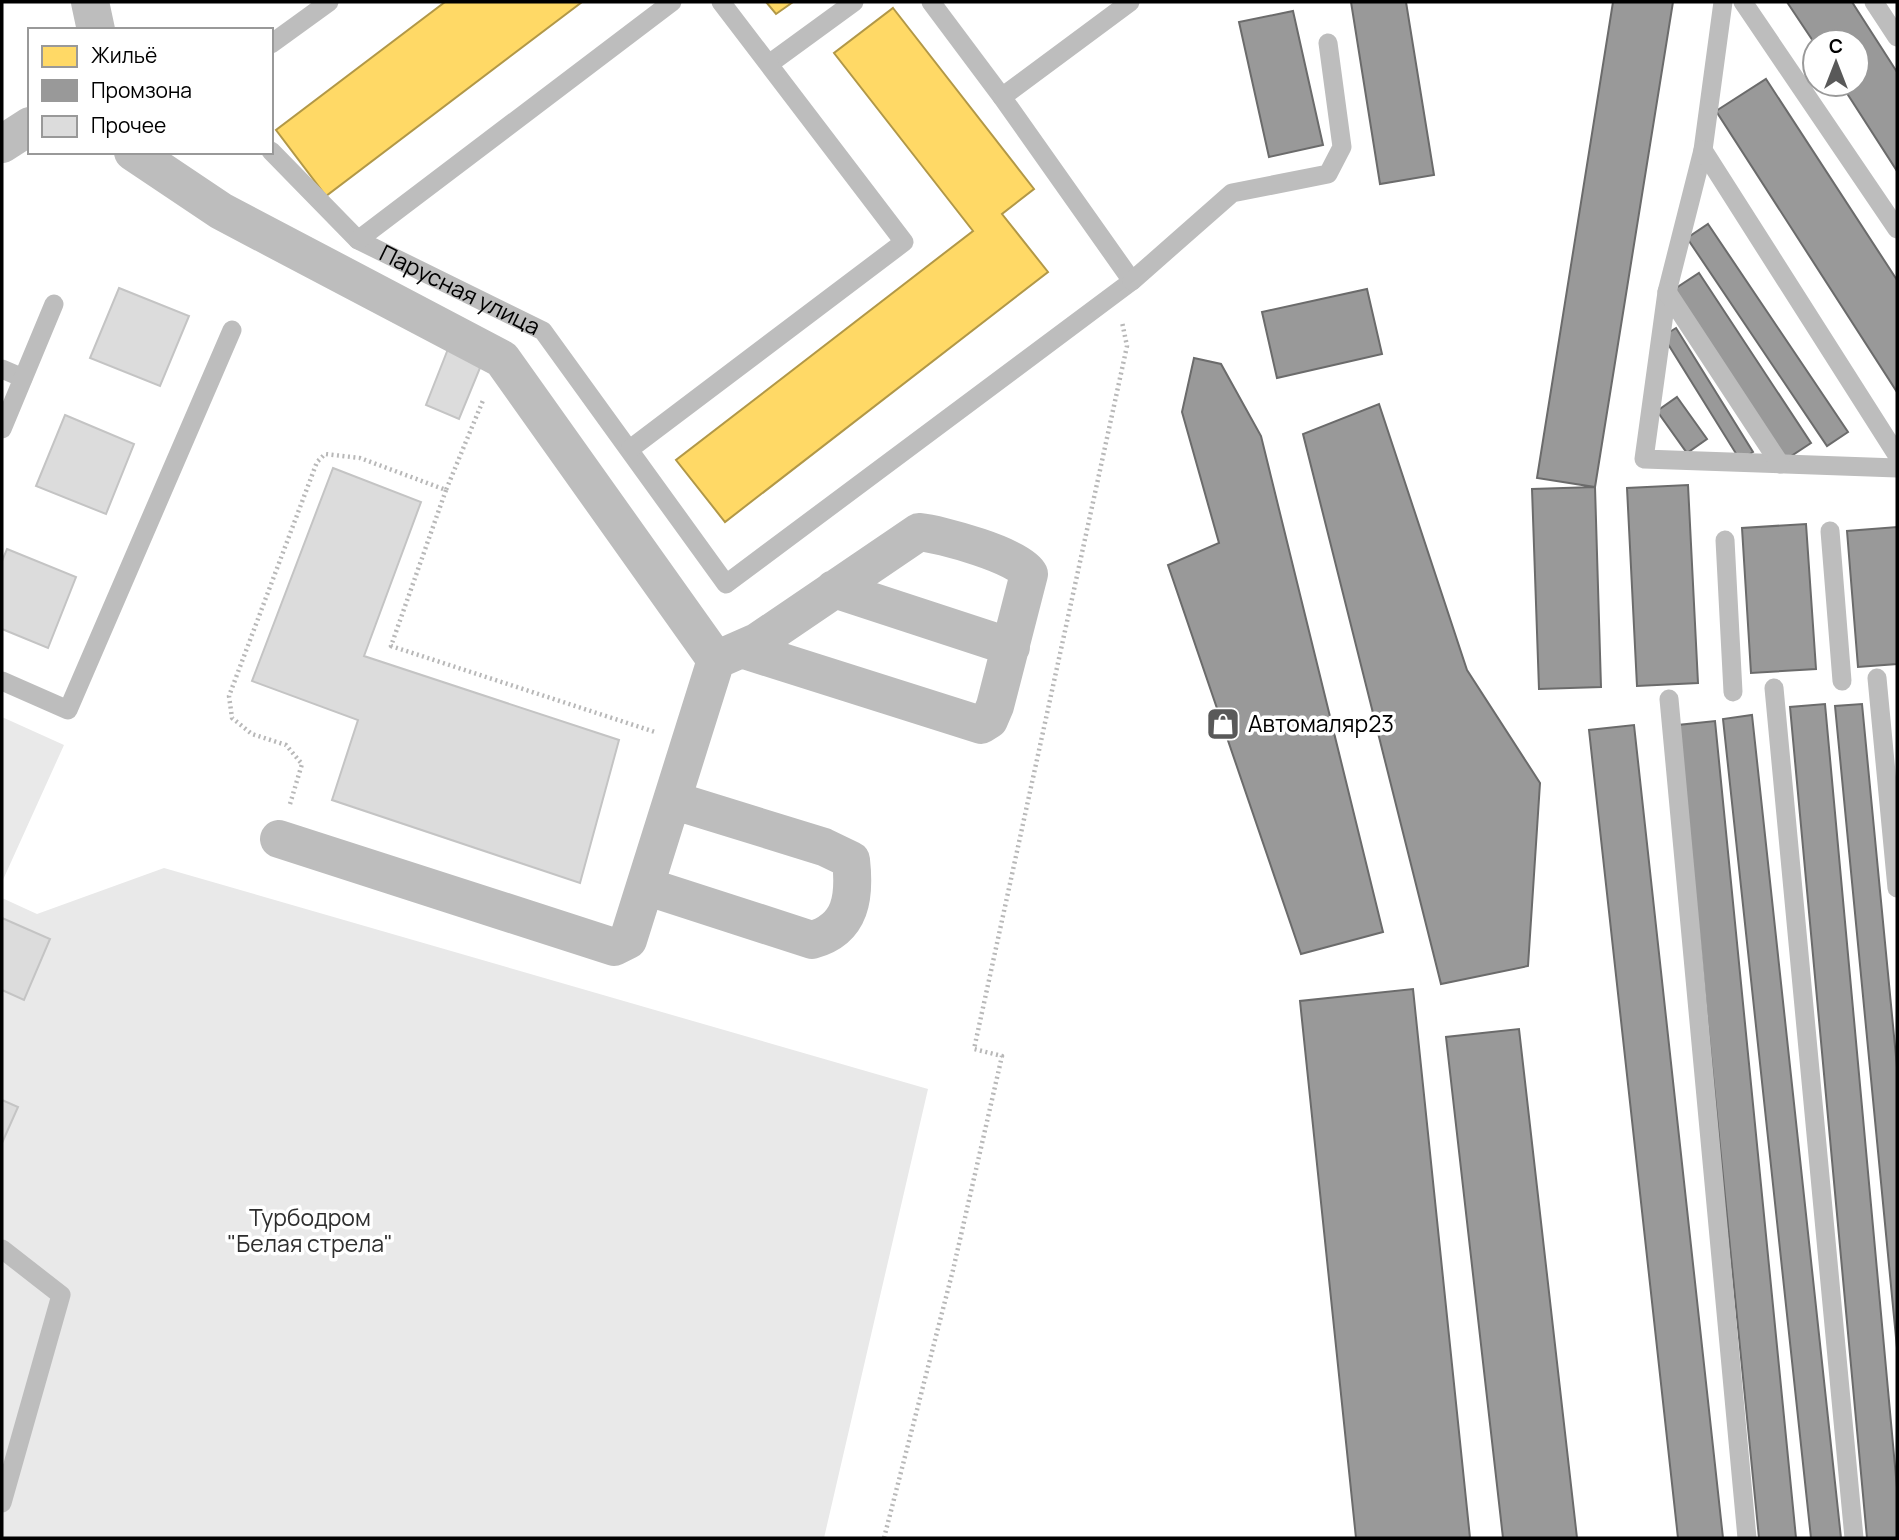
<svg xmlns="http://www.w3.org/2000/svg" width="1899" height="1540" font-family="Manrope,sans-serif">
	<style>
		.green { fill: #e9e9e9 }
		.homes { fill: #ffd966; stroke: #b29847; stroke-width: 2 }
		.industry { fill: #999; stroke: #6b6b6b; stroke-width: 2 }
		.building { fill: #dcdcdc; stroke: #c4c4c4; stroke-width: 2 }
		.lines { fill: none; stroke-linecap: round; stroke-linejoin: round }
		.path { stroke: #b8b8b8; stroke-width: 4.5; stroke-dasharray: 2 3.5; stroke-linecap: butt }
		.service { stroke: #bdbdbd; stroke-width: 19 }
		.minor { stroke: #bdbdbd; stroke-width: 38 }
		.labels { text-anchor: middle; stroke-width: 7; stroke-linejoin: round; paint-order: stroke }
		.street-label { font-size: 23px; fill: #000; stroke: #fff }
		.poi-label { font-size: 23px; fill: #000; stroke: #fff; text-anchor: start }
		.park-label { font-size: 23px; fill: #2e2e2e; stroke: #fff }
	</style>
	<rect width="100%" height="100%" fill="#fff"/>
	<path class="green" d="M2,717L64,745L2,882Z
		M164,868L928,1089L824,1538H2V898L37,914Z"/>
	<path class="homes" d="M445,2H582L326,196L276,130Z
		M766,2H793L776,14Z
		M893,8L1034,189L1002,214L1048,272L725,522L676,460L973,231L834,53Z"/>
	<path class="industry" d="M1351,2H1406L1434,175L1380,184Z
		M1613,2H1673L1595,487L1537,478Z
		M1787,2H1852L1897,72V171L1841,84H1857V42H1815V44Z
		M1293,11L1323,145L1269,157L1239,22Z
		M1766,79L1897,280V392L1716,111Z
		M1708,224L1848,432L1827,446L1687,238Z
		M1699,273L1811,443L1785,460L1673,290Z
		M1367,289L1382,354L1277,378L1262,312Z
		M1676,328L1753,452L1740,460L1663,336Z
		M1194,358L1221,364L1261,436L1383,932L1301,954L1168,565L1219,543L1182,412Z
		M1677,397L1707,439L1687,453L1657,411Z
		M1379,404L1467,670L1540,783L1528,966L1441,984L1303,434Z
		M1688,485L1698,683L1637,686L1627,488Z
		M1595,487L1601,687L1539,689L1532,489Z
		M1806,524L1816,669L1751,673L1742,528Z
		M1897,527V664L1858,667L1847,531Z
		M1825,704L1897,1488V1538H1867L1790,707Z
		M1862,704L1897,1067V1348L1835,706Z
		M1752,715L1841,1538H1811L1723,719Z
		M1715,721L1796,1538H1759L1678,725Z
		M1634,725L1723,1538H1678L1589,730Z
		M1413,989L1470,1538H1356L1300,1001Z
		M1519,1029L1577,1538H1503L1446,1037Z"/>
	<path class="building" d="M119,288L189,316L160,386L90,358Z
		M448,349L482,363L459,419L426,405Z
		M65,415L134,444L106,514L36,486Z
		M333,468L421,502L364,656L619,740L580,883L332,800L358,720L252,681Z
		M7,549L76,577L48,648L2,629V561Z
		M2,918L50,939L24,1000L2,990Z
		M2,1100L18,1107L2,1143Z"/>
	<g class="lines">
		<path class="path" d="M446,490L391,646L655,732
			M290,804L302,764L286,745L252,734L232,718L229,696L317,462L325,454L360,458L446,490L484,398
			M884,1538L953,1270L1002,1056L974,1049L1127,346L1122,322"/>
		<g class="service">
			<path d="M931,2L1002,97"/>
			<path d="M1723,2L1703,150L1667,292L1644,459L1897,468"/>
			<path d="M1743,2L1897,229"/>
			<path d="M1874,2L1897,37"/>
			<path d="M271,44L329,2"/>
			<path d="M769,64L854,2"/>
			<path d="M1703,150L1897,455"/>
			<path id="s1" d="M271,151L358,240L543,331L726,584L1132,281L1002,97L1130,2"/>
			<path d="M358,240L672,2"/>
			<path d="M1132,281L1232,193L1328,174L1342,147L1328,43"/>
			<path d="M1667,292L1780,464"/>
			<path d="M2,369L23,378"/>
			<path d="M2,429L54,304"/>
			<path d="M630,449L904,242L721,2"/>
			<path d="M1830,531L1842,681"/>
			<path d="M1725,540L1733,692"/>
			<path d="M1877,678L1897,888"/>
			<path d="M2,681L68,710L232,330"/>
			<path d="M1774,688L1854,1538"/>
			<path d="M1669,699L1747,1538"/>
			<path d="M2,1249L61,1295L2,1503"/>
		</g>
		<path class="minor" d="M90,2L96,30
			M2,144L30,126
			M133,152L221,211L502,359L716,660L757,642L919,532C940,534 1021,556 1029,574L995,706L989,720L981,725L741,649
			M834,589L1011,647
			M279,839L614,947L628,940L716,660
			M645,886L812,940C852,929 855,896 851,860L824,847L672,800"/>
	</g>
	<defs>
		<symbol id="shop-square" viewBox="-11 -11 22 22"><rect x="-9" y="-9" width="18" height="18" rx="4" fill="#595959" stroke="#fff"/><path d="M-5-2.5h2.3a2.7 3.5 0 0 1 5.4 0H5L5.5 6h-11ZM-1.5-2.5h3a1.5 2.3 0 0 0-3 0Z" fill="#fff"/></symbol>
	</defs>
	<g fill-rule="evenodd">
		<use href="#shop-square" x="1204" y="705" width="38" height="38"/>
	</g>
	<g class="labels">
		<g class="street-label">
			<text dy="8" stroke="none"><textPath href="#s1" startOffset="238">Парусная улица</textPath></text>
		</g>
		<g class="poi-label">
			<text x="1248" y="732">Автомаляр23</text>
		</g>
		<g class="park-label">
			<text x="310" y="1226">Турбодром<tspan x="310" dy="26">"Белая стрела"</tspan></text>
		</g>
	</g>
	<rect width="1899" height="1540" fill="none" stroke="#000000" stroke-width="7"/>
	<rect x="28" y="28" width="245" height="126" fill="#ffffff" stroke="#999999" stroke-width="2"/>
	<rect x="42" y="46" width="35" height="21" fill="#ffd966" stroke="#999999" stroke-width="2"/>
	<text x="91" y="63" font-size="21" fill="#000000">Жильё</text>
	<rect x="42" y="80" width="35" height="21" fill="#999999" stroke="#999999" stroke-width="2"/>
	<text x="91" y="98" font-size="21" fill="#000000">Промзона</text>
	<rect x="42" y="116" width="35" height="21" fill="#dcdcdc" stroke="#999999" stroke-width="2"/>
	<text x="91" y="133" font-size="21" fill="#000000">Прочее</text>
	<g transform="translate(1836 63)"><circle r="33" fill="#ffffff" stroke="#999999" stroke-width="2"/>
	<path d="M0-5L12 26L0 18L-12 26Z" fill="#595959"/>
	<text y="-10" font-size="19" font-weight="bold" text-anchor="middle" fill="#000000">С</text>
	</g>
</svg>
